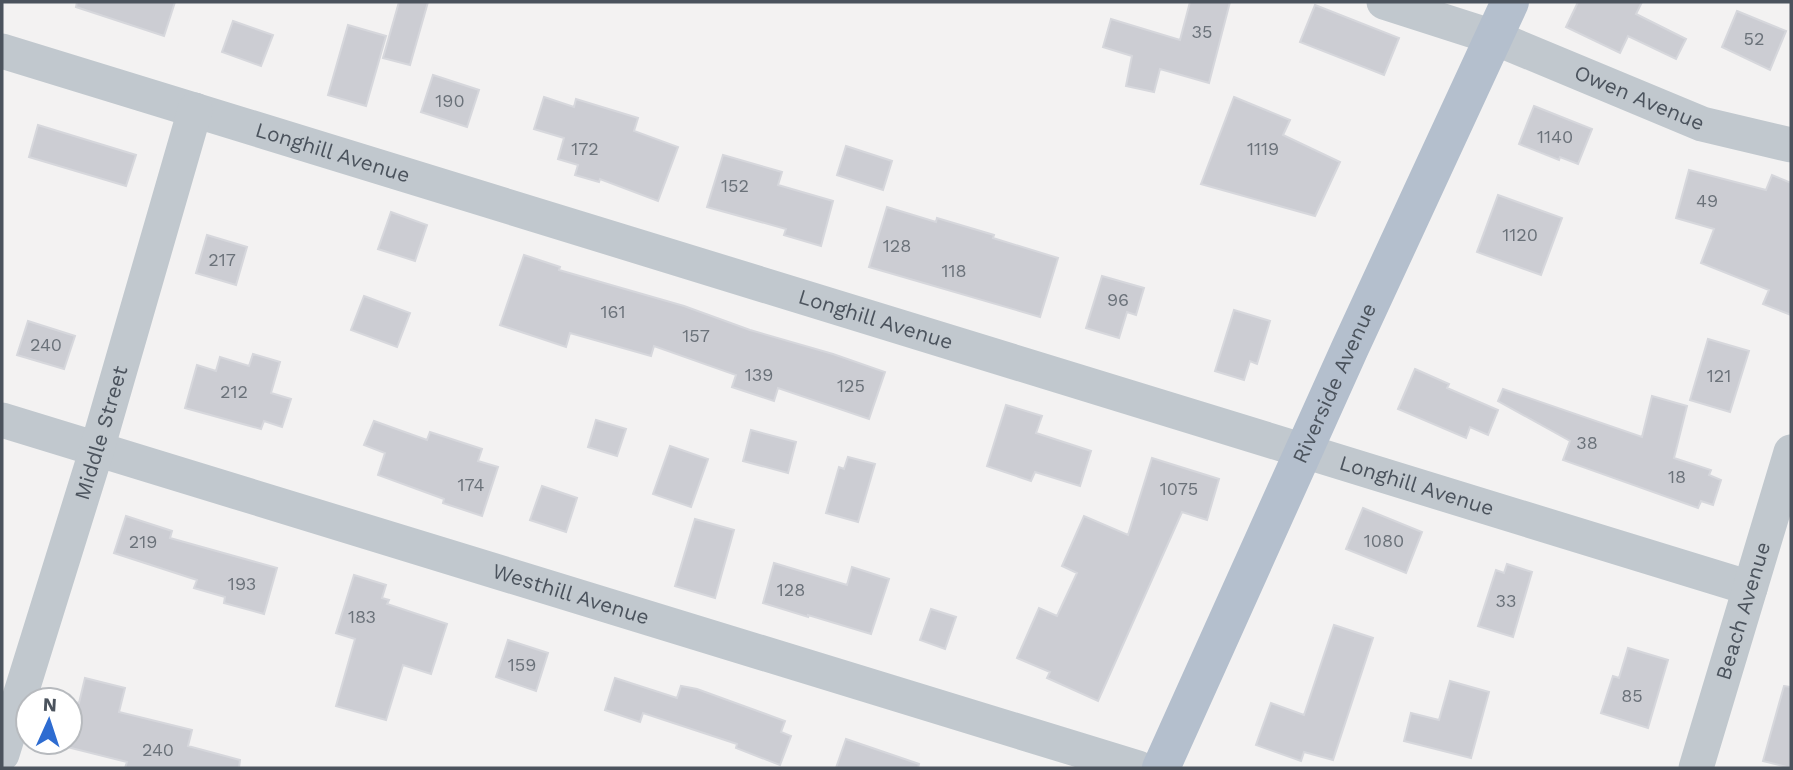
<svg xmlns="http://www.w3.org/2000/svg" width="1793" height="770" font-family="'Work Sans',sans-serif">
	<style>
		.building { fill: #cccdd3; stroke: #d6d7dc; stroke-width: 2 }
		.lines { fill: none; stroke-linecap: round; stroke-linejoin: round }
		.street { stroke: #c1c8ce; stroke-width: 35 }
		.primary { stroke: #b4bfcd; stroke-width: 38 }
		.labels { text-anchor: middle; stroke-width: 5; stroke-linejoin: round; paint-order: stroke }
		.number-label { font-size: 18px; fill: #6b727a }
		.street-label { font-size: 21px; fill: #4b535d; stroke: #fff }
	</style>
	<rect width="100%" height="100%" fill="#f3f2f2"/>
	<path class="building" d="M77,2H175L164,36L76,7Z
		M399,2H428L410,65L383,58Z
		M1190,2H1230L1209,83L1160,69L1154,92L1126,86L1132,56L1103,47L1111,19L1180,40Z
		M1578,2H1642L1636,14L1686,39L1676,59L1628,36L1620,53L1566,27Z
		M1315,5L1399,38L1384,75L1300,42Z
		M1737,11L1786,31L1770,70L1722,47Z
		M233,21L273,35L261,66L222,52Z
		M348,25L386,36L366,106L328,95Z
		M433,75L479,90L467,127L421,112Z
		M544,97L574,107L576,99L638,118L634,131L678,147L658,201L600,179L599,182L575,175L578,165L558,159L564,138L534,129Z
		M1234,97L1290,120L1283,135L1340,162L1315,216L1201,184Z
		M1534,106L1592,129L1578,164L1560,157L1559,160L1519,144Z
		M38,125L136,155L126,186L29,157Z
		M846,146L892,161L883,190L837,175Z
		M723,155L782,172L778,185L833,201L821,246L784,235L786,229L707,207Z
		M1689,170L1766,190L1772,175L1791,183V315L1763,304L1769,290L1701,263L1714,229L1676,218Z
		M1498,195L1562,218L1541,275L1477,252Z
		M887,207L936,222L937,218L994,235L993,238L1058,258L1040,317L869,267Z
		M391,212L427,225L415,261L378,249Z
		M207,235L247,247L236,285L196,273Z
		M524,255L560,267L559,270L684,306L750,330L833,354L885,372L869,419L778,388L774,401L732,387L736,375L654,346L651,356L570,333L566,347L500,325Z
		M1102,276L1144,288L1136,315L1127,312L1119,338L1086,328Z
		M364,296L410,313L397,347L351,330Z
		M1234,310L1270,321L1257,364L1250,361L1244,380L1215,371Z
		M28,321L75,336L64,369L17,355Z
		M1708,339L1749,351L1730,412L1690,400Z
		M253,354L280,362L271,393L291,399L282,427L264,421L261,429L185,408L197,365L216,371L220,357L249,366Z
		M1415,369L1449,384L1447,388L1498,410L1488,435L1470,427L1466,438L1398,409Z
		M1503,389L1642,437L1652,396L1687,406L1674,458L1711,470L1709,475L1721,480L1713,505L1701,501L1698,508L1563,460L1570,441L1498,401Z
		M1006,405L1042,416L1036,433L1091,451L1080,486L1035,472L1031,481L987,466Z
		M596,420L626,429L617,456L588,447Z
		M374,421L427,440L430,432L482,449L478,461L498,467L482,516L443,503L444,499L378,475L385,453L364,445Z
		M751,430L796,442L788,473L743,461Z
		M670,446L708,459L691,507L653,494Z
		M848,457L875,464L858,522L826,513L839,467L844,469Z
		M1152,458L1219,479L1207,520L1182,512L1098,701L1047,678L1050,672L1017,658L1039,608L1057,616L1077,573L1062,566L1084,516L1128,535Z
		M542,486L577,498L566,532L530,520Z
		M1363,508L1422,532L1406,573L1346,549Z
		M126,516L172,531L170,538L277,568L264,614L224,603L225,597L194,588L197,580L114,553Z
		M695,519L734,530L715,598L675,586Z
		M774,563L847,585L852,567L889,579L871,634L808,615V617L763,603Z
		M1507,564L1532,572L1513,637L1478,626L1496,570L1504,573Z
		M354,575L386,585L382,598L389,600L387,604L447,624L431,674L403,665L386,720L336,706L355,639L336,633Z
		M931,609L956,617L945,649L920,640Z
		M1334,625L1373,638L1333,760L1304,752L1301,761L1256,745L1271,703L1304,715Z
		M508,640L548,653L536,691L496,677Z
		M1628,648L1668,660L1648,728L1601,713L1613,676L1619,678Z
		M85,678L125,688L119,712L192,730L188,746L240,760L239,768H125L127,762L59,745V742H70V701L79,703Z
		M615,678L677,698L681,686L697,689L785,721L781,732L791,736L780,765L736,748L737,744L643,713L640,722L605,710Z
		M1450,681L1489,692L1471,758L1404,741L1411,713L1439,720Z
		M1784,686L1791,687V768L1763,761Z
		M846,739L919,764L918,768H836Z"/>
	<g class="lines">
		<g class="street">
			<path id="s1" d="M1384,2L1493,37L1702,124L1791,145"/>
			<path id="s2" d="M2,51L1750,588"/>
			<path id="s3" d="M2,420L1138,768"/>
			<path id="s4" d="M2,754L97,449L195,110"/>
			<path id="s5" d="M1696,768L1791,452"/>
		</g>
		<path class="primary" id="s6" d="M1161,768L1350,348L1510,2"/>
	</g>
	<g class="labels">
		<g class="number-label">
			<text x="1202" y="38">35</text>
			<text x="1754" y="45">52</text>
			<text x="450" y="107">190</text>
			<text x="1555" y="143">1140</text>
			<text x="585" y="155">172</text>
			<text x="1263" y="155">1119</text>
			<text x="735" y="192">152</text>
			<text x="1707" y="207">49</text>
			<text x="1520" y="241">1120</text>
			<text x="897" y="252">128</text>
			<text x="222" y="266">217</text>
			<text x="954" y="277">118</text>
			<text x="1118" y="306">96</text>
			<text x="613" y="318">161</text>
			<text x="696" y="342">157</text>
			<text x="46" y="351">240</text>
			<text x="759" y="381">139</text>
			<text x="1719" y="382">121</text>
			<text x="851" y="392">125</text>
			<text x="234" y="398">212</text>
			<text x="1587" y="449">38</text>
			<text x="1677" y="483">18</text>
			<text x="471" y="491">174</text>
			<text x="1179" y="495">1075</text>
			<text x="1384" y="547">1080</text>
			<text x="143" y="548">219</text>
			<text x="242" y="590">193</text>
			<text x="791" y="596">128</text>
			<text x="1506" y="607">33</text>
			<text x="362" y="623">183</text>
			<text x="522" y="671">159</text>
			<text x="1632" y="702">85</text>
			<text x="158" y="756">240</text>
		</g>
		<g class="street-label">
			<text dy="7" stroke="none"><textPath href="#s1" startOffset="273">Owen Avenue</textPath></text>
			<text dy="7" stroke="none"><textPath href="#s2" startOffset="346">Longhill Avenue</textPath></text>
			<text dy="7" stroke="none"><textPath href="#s2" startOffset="914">Longhill Avenue</textPath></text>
			<text dy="7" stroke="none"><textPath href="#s6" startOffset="422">Riverside Avenue</textPath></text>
			<text dy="7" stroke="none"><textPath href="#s4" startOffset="336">Middle Street</textPath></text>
			<text dy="7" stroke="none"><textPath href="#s2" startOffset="1480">Longhill Avenue</textPath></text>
			<text dy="7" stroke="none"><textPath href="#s3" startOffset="595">Westhill Avenue</textPath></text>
			<text dy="7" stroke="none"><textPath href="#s5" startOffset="164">Beach Avenue</textPath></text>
		</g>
	</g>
	<rect width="1793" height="770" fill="none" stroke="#4b535d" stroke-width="7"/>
	<g transform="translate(49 721) rotate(3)"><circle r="33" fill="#ffffff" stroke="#b7babe" stroke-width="2"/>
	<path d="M0-5L12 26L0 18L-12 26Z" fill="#2e6cd1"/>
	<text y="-10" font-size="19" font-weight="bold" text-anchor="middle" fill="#4b535d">N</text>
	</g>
</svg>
